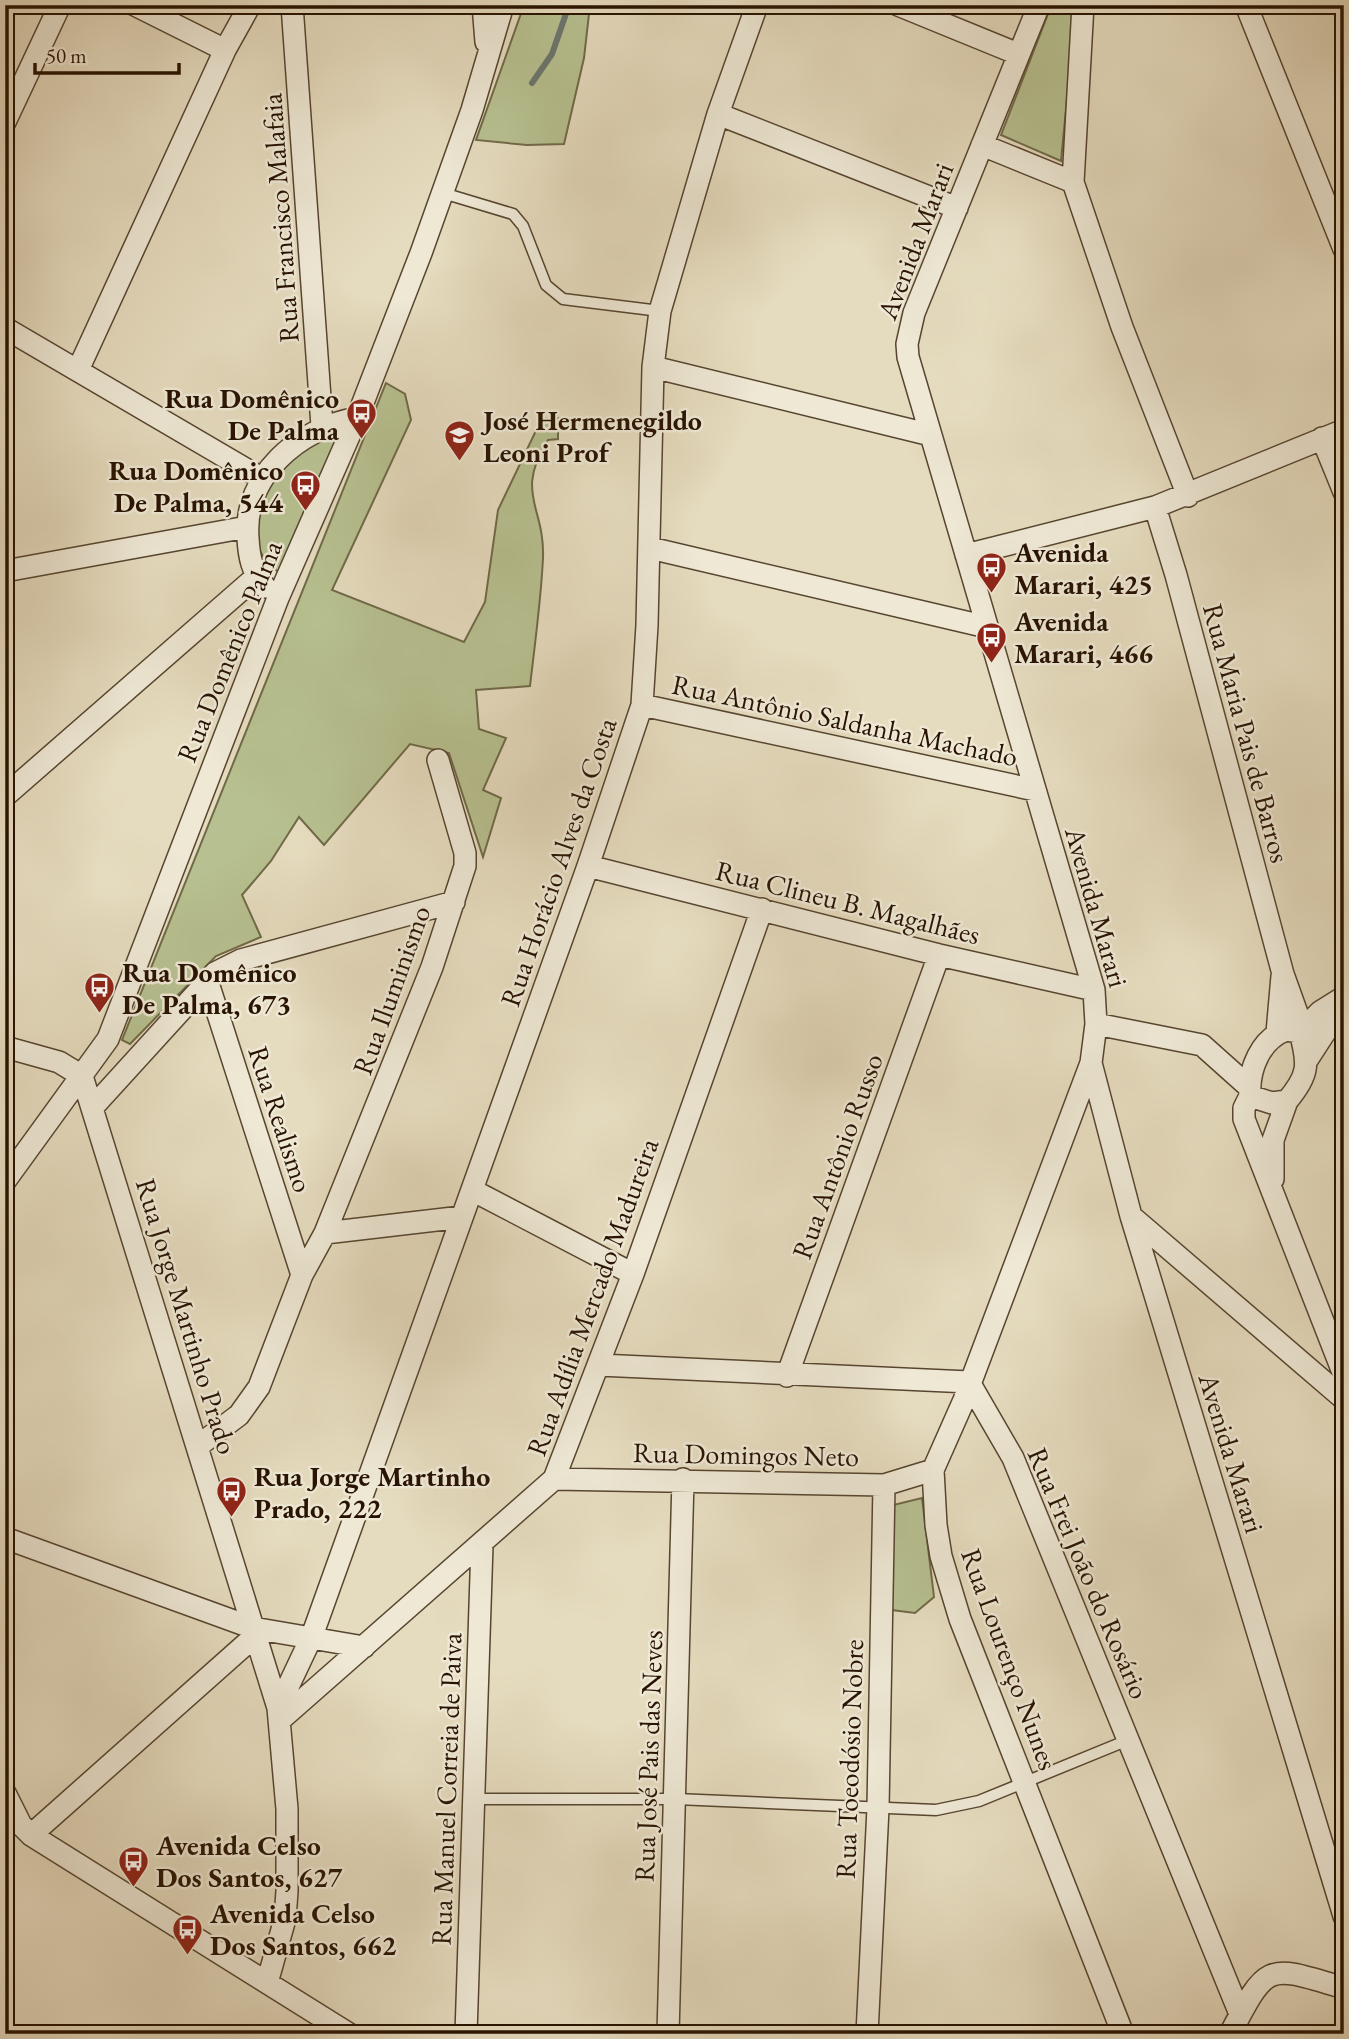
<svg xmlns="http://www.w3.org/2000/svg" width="1349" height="2039" font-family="'EB Garamond',serif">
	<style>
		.green { fill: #b7c090; stroke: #706a48; stroke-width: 2 }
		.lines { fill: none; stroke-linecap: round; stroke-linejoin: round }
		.stream { stroke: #6b776f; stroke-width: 6 }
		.lane-casing { stroke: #574530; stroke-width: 13 }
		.street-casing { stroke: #574530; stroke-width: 24 }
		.lane { stroke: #eee8d5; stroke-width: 10 }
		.street { stroke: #eee8d5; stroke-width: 21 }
		.labels { text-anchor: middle; stroke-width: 5; stroke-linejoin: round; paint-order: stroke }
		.street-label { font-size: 28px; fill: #281301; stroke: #eee8d5 }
		.poi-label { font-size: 28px; font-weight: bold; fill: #281301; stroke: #eee8d5; text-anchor: start }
	</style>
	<rect width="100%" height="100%" fill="#e5dbbe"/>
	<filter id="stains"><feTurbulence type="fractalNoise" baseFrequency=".00286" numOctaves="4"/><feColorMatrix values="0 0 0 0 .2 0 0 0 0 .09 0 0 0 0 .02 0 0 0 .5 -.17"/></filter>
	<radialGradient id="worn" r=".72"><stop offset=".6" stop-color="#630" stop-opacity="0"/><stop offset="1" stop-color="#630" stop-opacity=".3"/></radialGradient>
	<path class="green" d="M524,5H590L584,58L564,144L527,145L476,140Z
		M1076,5L1061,161L1001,135L1048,14Z
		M386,383L405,394L411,420L332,590L464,642L485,602L498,510L542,418H558V439L548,440C514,494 545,506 543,558C541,600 535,643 530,686L476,690L479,729L506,738L483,790L501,798L483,857L449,753L410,744L324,845L299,817L271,861L242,895L261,937L216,956L130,1044L122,1040Z
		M340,433L279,573C273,567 265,560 261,553C255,543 256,533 257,522C261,477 300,446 340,433Z
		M922,1498L934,1597L915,1613L876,1608L877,1509Z"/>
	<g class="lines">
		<path class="stream" d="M532,83L552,54L569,5"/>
		<defs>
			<path id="lane" d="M443,193L513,214L523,226L546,285L563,299L660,311
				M474,1799H676L936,1810L979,1801L1128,1740"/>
			<path id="street" d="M135,5L225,50
				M292,5L322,426
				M483,5L486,42
				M898,5L1018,54
				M1039,5L914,313L907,344L908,357L1094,990L1096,1024L1091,1063L1131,1216L1344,1916
				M1083,5L1073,182L1122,327L1188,496
				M1246,5L1344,249
				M718,114L957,208
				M5,122L60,5
				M982,145L1073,182
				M5,328L261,478
				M653,367L931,435
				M78,370L225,50L250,5
				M1322,438L1344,492
				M1155,507L1176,575L1283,974L1297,1013L1296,1030
				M650,548L987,627
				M966,555L1155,507L1344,430
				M5,571L247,527
				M265,587C252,572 249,557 248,538C243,475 300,428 357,418
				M642,705L1035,790
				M5,796L256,577
				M588,866L939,955L1094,990
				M207,980L302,1275
				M1096,1024L1202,1045L1249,1087
				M1286,1030L1300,1032C1309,1065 1309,1075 1287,1101L1272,1103L1250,1096C1248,1069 1261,1039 1286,1030Z
				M1300,1032L1320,1012L1344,997
				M1277,1033L1282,976
				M5,1047L59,1062L82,1076
				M1307,1060L1344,1003
				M1091,1063L964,1400L933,1470L936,1525L941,1556L960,1619L1123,2034
				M82,1076L278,1708L287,1809V1891L285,1919L267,1983
				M1250,1096L1244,1108V1119L1344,1375
				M93,1107L215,973L241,960L454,902
				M1273,1179V1140L1287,1101
				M5,1181L108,1039L278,598L357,418L421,253L472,110L503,5
				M472,1190L633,1274
				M1131,1216L1344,1399
				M325,1233L432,967L465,866V853L438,760
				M599,1365L969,1382L1013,1458L1240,2014
				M787,1376L939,955
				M198,1446L239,1415L259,1387L302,1275L325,1233L462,1217
				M554,1479L884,1485L933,1470
				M5,1538L253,1628L364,1647
				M278,1708L312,1636L588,866L642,705L647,625L653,367L660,311L718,114L757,5
				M280,1720L554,1479L633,1274L762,909
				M5,1793L21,1825L31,1835L349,2034
				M31,1835L256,1635
				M466,2034L482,1545
				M668,2034L683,1479
				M867,2034L878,1808L884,1485
				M1230,2034C1268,1961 1267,1965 1344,1988"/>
		</defs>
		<use href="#lane" class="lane-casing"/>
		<use href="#street" class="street-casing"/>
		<use href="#lane" class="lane"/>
		<use href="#street" class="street"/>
	</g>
	<defs>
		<symbol id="bus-pin" viewBox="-11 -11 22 30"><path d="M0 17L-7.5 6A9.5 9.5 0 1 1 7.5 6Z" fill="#8f2418" stroke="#eee8d5"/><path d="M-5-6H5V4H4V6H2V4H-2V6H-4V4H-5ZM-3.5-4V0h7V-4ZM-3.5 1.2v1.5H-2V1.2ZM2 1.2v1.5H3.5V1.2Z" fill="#fff"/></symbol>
		<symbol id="school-pin" viewBox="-11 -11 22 30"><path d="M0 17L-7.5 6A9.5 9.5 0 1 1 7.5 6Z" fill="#8f2418" stroke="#eee8d5"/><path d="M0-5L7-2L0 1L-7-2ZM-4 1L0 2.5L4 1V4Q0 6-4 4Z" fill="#fff"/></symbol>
	</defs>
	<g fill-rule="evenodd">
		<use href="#bus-pin" x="344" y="396" width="35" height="47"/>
		<use href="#school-pin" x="442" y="418" width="35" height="47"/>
		<use href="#bus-pin" x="288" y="468" width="35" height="47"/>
		<use href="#bus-pin" x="974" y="550" width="35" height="47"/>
		<use href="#bus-pin" x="974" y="620" width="35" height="47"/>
		<use href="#bus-pin" x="82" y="970" width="35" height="47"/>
		<use href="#bus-pin" x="214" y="1474" width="35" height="47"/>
		<use href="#bus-pin" x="116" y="1844" width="35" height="47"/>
		<use href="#bus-pin" x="170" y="1912" width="35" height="47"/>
	</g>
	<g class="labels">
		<g class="street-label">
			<text transform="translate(280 218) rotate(-94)" y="10">Rua Francisco Malafaia</text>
			<text transform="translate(915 241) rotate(-69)" y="10">Avenida Marari</text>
			<text transform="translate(229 651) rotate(-68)" y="10">Rua Domênico Palma</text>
			<text transform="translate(845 720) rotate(12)" y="10">Rua Antônio Saldanha Machado</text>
			<text transform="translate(1247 733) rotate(75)" y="10">Rua Maria Pais de Barros</text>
			<text transform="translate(558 862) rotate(-71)" y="10">Rua Horácio Alves da Costa</text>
			<text transform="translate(848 902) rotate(14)" y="10">Rua Clineu B. Magalhães</text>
			<text transform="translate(1097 907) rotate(74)" y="10">Avenida Marari</text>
			<text transform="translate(391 990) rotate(-70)" y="10">Rua Iluminismo</text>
			<text transform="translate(281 1119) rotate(72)" y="10">Rua Realismo</text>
			<text transform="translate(837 1156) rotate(-70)" y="10">Rua Antônio Russo</text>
			<text transform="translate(592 1297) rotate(-70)" y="10">Rua Adília Mercado Madureira</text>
			<text transform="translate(187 1316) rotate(73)" y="10">Rua Jorge Martinho Prado</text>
			<text transform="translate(1232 1453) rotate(73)" y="10">Avenida Marari</text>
			<text transform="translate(746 1454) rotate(1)" y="10">Rua Domingos Neto</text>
			<text transform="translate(1089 1573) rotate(67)" y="10">Rua Frei João do Rosário</text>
			<text transform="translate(1010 1659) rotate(70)" y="10">Rua Lourenço Nunes</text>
			<text transform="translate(648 1756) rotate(-88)" y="10">Rua José Pais das Neves</text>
			<text transform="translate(849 1759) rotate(-88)" y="10">Rua Toeodósio Nobre</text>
			<text transform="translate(446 1789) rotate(-88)" y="10">Rua Manuel Correia de Paiva</text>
		</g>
		<g class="poi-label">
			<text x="339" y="408" text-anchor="end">Rua Domênico<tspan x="339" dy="32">De Palma</tspan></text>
			<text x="483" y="430">José Hermenegildo<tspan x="483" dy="32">Leoni Prof</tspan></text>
			<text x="283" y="480" text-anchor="end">Rua Domênico<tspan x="283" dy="32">De Palma, 544</tspan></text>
			<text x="1014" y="562">Avenida<tspan x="1014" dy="32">Marari, 425</tspan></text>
			<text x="1014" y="631">Avenida<tspan x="1014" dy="32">Marari, 466</tspan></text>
			<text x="122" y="982">Rua Domênico<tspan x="122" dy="32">De Palma, 673</tspan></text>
			<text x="254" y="1486">Rua Jorge Martinho<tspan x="254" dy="32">Prado, 222</tspan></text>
			<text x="156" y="1855">Avenida Celso<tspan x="156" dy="32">Dos Santos, 627</tspan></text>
			<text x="210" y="1923">Avenida Celso<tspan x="210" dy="32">Dos Santos, 662</tspan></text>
		</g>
	</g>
	<rect width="1349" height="2039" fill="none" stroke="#e5dbbe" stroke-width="28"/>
	<rect x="7" y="7" width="1335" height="2025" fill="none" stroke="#281301" stroke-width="3.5"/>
	<rect x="14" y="14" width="1321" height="2011" fill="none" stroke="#281301" stroke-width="2"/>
	<path d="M35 63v10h144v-10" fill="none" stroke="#281301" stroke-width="3.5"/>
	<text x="46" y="63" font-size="21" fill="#281301" stroke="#eee8d5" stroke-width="5" paint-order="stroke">50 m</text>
	<rect width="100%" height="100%" filter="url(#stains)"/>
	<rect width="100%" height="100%" fill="url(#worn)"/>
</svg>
